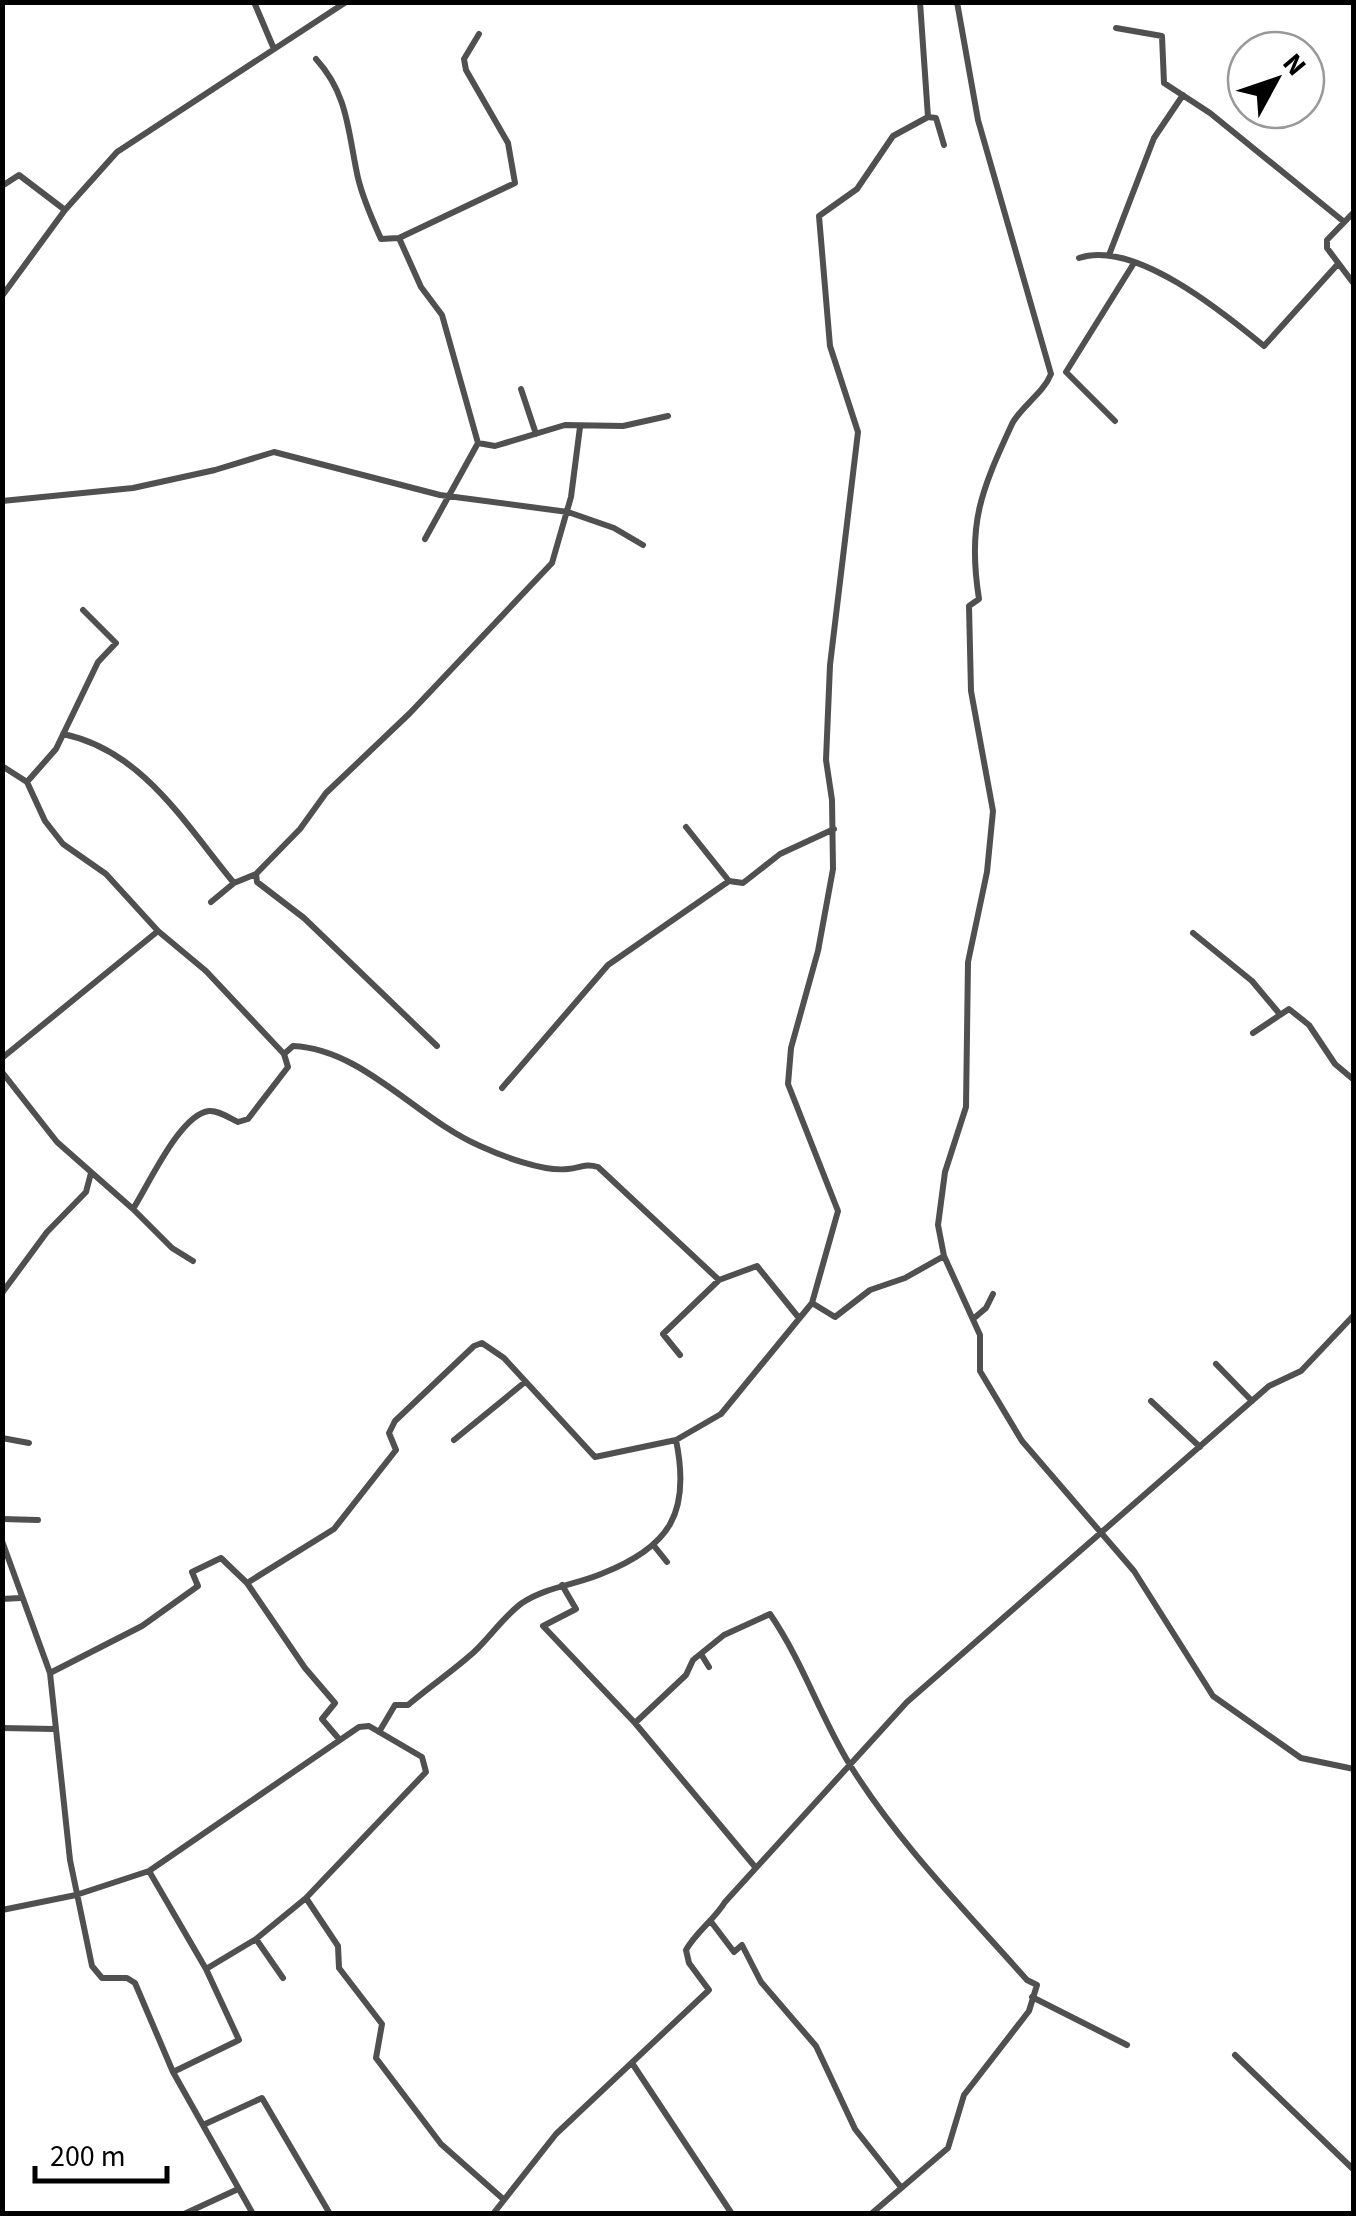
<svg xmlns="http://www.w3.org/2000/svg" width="1356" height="2216" font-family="'Source Sans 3',sans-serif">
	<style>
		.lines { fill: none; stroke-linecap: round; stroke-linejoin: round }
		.minor { stroke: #505050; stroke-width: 6 }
	</style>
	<rect width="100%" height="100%" fill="#fff"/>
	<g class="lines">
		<path class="minor" d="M254,2L274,49
			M920,2L928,117L936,118L944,145
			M957,2L978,120L1051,374C1043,394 1022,405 1012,424C981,491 967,524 979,599L969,606L971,691L993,811L987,872L968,962L966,1107L945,1172L938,1225L944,1256L980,1335V1371L1022,1441L1134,1571L1213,1696L1301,1758L1354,1769
			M1116,28L1162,36L1164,83L1210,113L1343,221
			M316,59C349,95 348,134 358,178C363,199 372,219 381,239L399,238L515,183L508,143L466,70L464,59L479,34
			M2,186L19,175L65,210
			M1354,212L1327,240V248L1354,284
			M399,238L421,287L442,315L478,443L425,539
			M1109,255L1154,138L1183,95
			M1079,258C1134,239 1224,313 1264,346L1337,265
			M2,296L65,210L117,152L346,2
			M521,389L536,434
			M1115,421L1066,372L1134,263
			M478,443L495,446L565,425L623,426L668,416
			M2,501L133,488L215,470L274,452L440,495L568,512L614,528L643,545
			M63,734C142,750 185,824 234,883
			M2,766L27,782L45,821L63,844L106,874L158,931L206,971L284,1054
			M27,782L56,749L98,662L116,643L83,610
			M686,827L729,881
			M256,874L257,882L304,918L437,1046
			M211,902L234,883L256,874L300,829L326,793L410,713L552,563L571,497L580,427
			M1193,933L1252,981L1278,1012
			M1253,1033L1289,1009L1309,1025L1335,1064L1354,1080
			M2,1058L158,931
			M2,1072L57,1142L133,1209
			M502,1088L608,965L729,881L743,883L780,854L834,829
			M193,1261L172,1248L133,1209C148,1186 180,1114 209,1111C218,1110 229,1118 238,1122L248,1119L288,1067L284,1054L293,1046C363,1049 417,1119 480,1146C502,1156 543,1172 568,1169C580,1168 585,1163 598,1167L719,1280L757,1266L799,1318
			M2,1293L47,1232L86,1192L91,1173
			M812,1303L835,1317L870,1290L905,1278L944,1256
			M973,1319L986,1308L993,1294
			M680,1355L663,1334L719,1280
			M1216,1364L1252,1401
			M1151,1401L1200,1447
			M2,1438L29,1443
			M454,1440L525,1382
			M2,1519L38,1520
			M2,1541L50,1673L70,1860L92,1966L102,1978H127L135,1983L173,2072
			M655,1547L667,1562
			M247,1583L305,1668L335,1703L322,1719L339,1739
			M562,1585L576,1609L543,1626L635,1723
			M2,1599L20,1598
			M701,1654L709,1667
			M50,1673L142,1626L198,1586L192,1572L221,1558L247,1583L334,1529L396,1450L389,1433L395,1421L474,1346L482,1343L504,1358L595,1457L676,1440L721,1414L812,1303L838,1211L788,1084L791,1048L818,951L833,869L832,800L826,760L830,665L858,432L830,346L819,216L857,189L893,136L928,117
			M2,1728L54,1729
			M379,1732L395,1705H408C429,1687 453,1671 474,1652C490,1637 504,1616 522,1603C546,1587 575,1585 601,1574C670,1547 691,1513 676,1440
			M756,1868L635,1723L686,1675L693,1660L724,1635L770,1614C803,1662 820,1716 850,1765C899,1844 965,1910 1027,1980L1037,1985L1029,2011L964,2095L948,2148L871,2214
			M149,1871L206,1969
			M306,1898L338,1946L339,1968L382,2024L376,2058L441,2144L502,2198
			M2,1910L76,1895L149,1871L359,1727L369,1726L422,1757L426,1772L306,1898L256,1939L206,1969L239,2040L173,2072L253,2214
			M712,1923L734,1952L742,1945L761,1982L816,2046L855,2129L900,2186
			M256,1939L283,1978
			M1032,1997L1127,2045
			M1235,2055L1354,2170
			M632,2063L732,2214
			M203,2125L262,2098L330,2214
			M184,2214L236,2190
			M493,2214L556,2134L709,1990L689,1963L686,1950C696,1932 714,1920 725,1902L907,1702L1269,1386L1301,1371L1354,1315"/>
	</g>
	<rect width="1356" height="2216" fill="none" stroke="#000000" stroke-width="10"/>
	<g transform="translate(1276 80) rotate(50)"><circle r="48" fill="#ffffff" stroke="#999999" stroke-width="2.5"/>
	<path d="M0-8L18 38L0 25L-18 38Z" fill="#000000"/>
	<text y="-15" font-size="28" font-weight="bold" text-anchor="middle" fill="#000000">N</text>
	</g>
	<path d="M35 2166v15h132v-15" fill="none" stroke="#000000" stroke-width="5"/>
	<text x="50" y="2166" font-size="30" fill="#000000" stroke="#ffffff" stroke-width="8" paint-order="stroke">200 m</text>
</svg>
